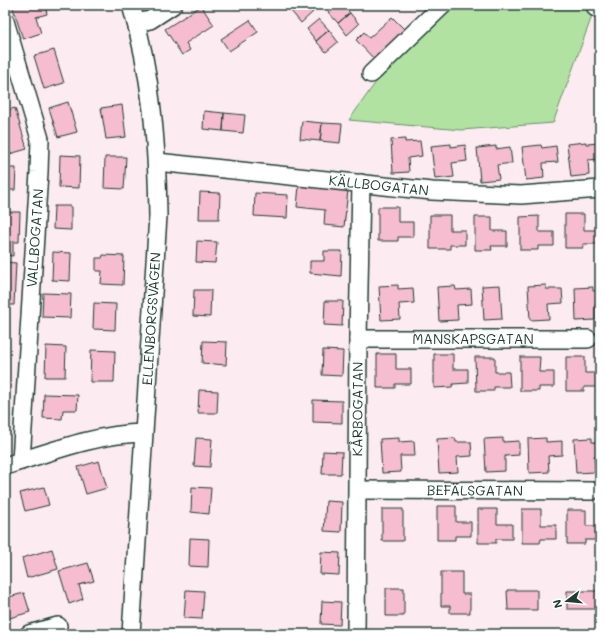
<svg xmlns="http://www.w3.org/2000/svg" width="605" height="639" font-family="Mali,sans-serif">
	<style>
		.green { fill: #b1e2a2; stroke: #68906b }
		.building { fill: #f6bccf; stroke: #1f3d34 }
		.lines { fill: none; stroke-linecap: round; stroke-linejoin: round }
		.minor-casing { stroke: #1f3d34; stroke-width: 20 }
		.minor { stroke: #fff; stroke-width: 17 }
		.labels { text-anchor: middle; stroke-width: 3.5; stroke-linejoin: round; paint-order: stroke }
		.street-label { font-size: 14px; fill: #1f3d34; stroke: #fff }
	</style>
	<rect width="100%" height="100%" fill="#fcebf1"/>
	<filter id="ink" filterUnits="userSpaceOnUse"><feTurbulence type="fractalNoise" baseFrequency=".025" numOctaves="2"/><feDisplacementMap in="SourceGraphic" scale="8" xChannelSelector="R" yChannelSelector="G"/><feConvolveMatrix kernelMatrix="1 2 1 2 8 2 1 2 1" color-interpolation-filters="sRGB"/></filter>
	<g filter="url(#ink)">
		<path class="green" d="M450,5H596L553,123L461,130L349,120L386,68Z"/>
		<path class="building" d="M12,5H45L47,14L36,17L41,33L23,39Z
			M286,5H299L291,11Z
			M299,5H307L313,12L301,23L291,11Z
			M336,5H343L350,13L338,23L328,12Z
			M201,6L214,25L186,43L190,50L182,55L165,29Z
			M350,13L359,24L347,35L338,23Z
			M392,17L407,32L376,61L356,40L364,32L369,38Z
			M319,19L329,30L316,41L307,29Z
			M250,20L258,32L229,51L221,39Z
			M329,30L338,42L326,52L316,41Z
			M54,50L64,83L44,89L34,56Z
			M68,102L77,132L58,137L49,108Z
			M122,105L126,137L106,139L101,108Z
			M15,108L27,149L6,155L5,111Z
			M204,111L224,113L223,131L203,129Z
			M224,113L245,115L243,133L223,131Z
			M302,121L322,123L320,141L300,139Z
			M322,123L342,124L340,143L320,141Z
			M405,139V142L420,141L422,156L408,158L409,172L393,173L391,140Z
			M586,142V144L600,143V159L588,160L589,175L571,177L567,144Z
			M451,144V147L465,145L467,161L452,163L454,177L435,179L431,146Z
			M541,145L542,148L556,146L558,162L543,163L544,178L526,180L522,147Z
			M496,146V149L510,147L512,163L497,165L499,179L480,181L477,148Z
			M60,155L80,156L79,188L59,187Z
			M105,157H126L124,189L104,188Z
			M5,168H16L15,190H5Z
			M299,185L348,190L344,227L324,225L325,210L297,207Z
			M200,192L220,193L219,219H199Z
			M255,193L288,195L287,218L254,216Z
			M54,206H71V230L53,229Z
			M378,207H398V222H413V237H398V241H378Z
			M5,212H20L19,242H13V256L5,255Z
			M565,214H584V230H599V244H583V248H565Z
			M430,215H450V230H465V245H450V249H430Z
			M539,216V232H554V246H538V250H520V217Z
			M475,217H492V231H507V246H491L492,250H475Z
			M197,241L217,242L215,263L196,262Z
			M324,251H342L341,276L310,273V261H324Z
			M53,252L71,253L70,281L52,280Z
			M103,255L124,256L123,285L101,284L102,271H96V258H102Z
			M5,262L16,263L14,305H5Z
			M398,285V289L413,288L414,303L399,304L400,319L381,320L379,286Z
			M500,285L502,319L484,320L482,286Z
			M546,285V289H562L563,303L548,304L549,319L530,320L528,286Z
			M455,286L456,290L471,289L472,304L457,305L458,320L439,321L437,287Z
			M593,287V291L600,290V305H595V320L576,321L575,288Z
			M194,290H211L210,317L193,316Z
			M43,293L71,294L70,318L42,317Z
			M325,301H343L342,326L324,325Z
			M94,303L116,304L115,330L93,329Z
			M203,341L227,342L226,365L202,363Z
			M46,346L66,347L65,377H45Z
			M91,350L115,351L114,382H90Z
			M323,350L343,351L342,376L322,375Z
			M377,354H396V369H411V384H395V388H377Z
			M434,354H453V369H468V383L453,384L452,387L434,388Z
			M475,357H495V372H509L510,387H494V391H476Z
			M520,357H540L539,372H554V387H539V391H520Z
			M566,357H585V373H600V387H584V391H566Z
			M199,390L218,391L217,413H198Z
			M44,394L78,395L77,410H63L62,419L43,418Z
			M313,400L342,401V423L313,422Z
			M196,438L212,439L210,467L194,466Z
			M399,438V442L414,441L415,456H400L401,472L382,473L380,439Z
			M455,438L456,442H471L472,456L457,457L458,472L439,473L437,439Z
			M503,438V442L519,441V455L505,456V471L486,472L484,439Z
			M546,438V442L562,441V455L548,456L549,472L529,473L528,439Z
			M592,438V442H600V456H594L595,472L576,473L574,439Z
			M323,451L342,452L341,474H322Z
			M99,461L107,488L86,494L78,467Z
			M44,487L49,505L25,511L20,493Z
			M192,487L211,488L209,514L191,512Z
			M326,501L342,502L341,532L324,531Z
			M437,506H456V522H471V536H455V540H437Z
			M382,509H403V541H382Z
			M478,509H497V524H512V539H496V543H478Z
			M522,509H541V525H556V539H541L540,543H522Z
			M567,510H586V526H600V540H585V544H567Z
			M190,538L209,539L208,567L189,566Z
			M52,549L58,569L27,578L22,558Z
			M321,552L340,553L339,575L320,574Z
			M88,563L94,581L79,585L83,599L69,604L59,571Z
			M441,572H462V594H470V613H450V606H441Z
			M386,588H404V616H386Z
			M186,590L204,591L202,619L184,618Z
			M507,590H537V610H508Z
			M567,591H599V609H567Z
			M24,593L30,612L6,619L5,598Z
			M322,601L341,602L340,625L321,624Z"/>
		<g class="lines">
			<defs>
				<g id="minor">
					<path d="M596,8L600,10"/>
					<path d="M5,21L40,139L39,172L21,461"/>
					<path d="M136,23L150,20L173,5"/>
					<path d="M371,74L443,5"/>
					<path id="s1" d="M157,162L432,191L521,195L600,189"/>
					<path id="s2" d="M358,339H588"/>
					<path d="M5,466C50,452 96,434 143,433"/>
					<path id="s3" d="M358,490L592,491"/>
					<path d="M29,634L58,626"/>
					<path id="s4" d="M131,634L158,216C157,145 152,74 131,5"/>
					<path id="s5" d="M356,634L358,339L361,183"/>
				</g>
			</defs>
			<use href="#minor" class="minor-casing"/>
			<use href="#minor" class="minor"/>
		</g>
	</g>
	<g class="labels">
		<g class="street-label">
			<text dy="5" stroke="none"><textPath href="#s1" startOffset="223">KÄLLBOGATAN</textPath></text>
			<text transform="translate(35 238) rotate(-86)" y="5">VALLBOGATAN</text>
			<text dy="5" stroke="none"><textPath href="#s4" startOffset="316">ELLENBORGSVÄGEN</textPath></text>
			<text dy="5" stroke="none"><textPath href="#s2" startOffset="115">MANSKAPSGATAN</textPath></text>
			<text dy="5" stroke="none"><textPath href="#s5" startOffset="225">KÅRBOGATAN</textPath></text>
			<text dy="5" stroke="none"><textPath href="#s3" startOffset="117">BEFÄLSGATAN</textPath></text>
		</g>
	</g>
	<rect width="605" height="639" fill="none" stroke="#fff" stroke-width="20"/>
	<rect x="10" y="10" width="585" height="619" fill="none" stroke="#1f3d34" stroke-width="1.5" filter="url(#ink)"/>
	<g transform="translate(567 601) rotate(254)" stroke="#ffffff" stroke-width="3" paint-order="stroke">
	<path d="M0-3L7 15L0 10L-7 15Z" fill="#1f3d34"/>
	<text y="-6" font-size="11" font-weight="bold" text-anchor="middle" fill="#1f3d34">N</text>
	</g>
</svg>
